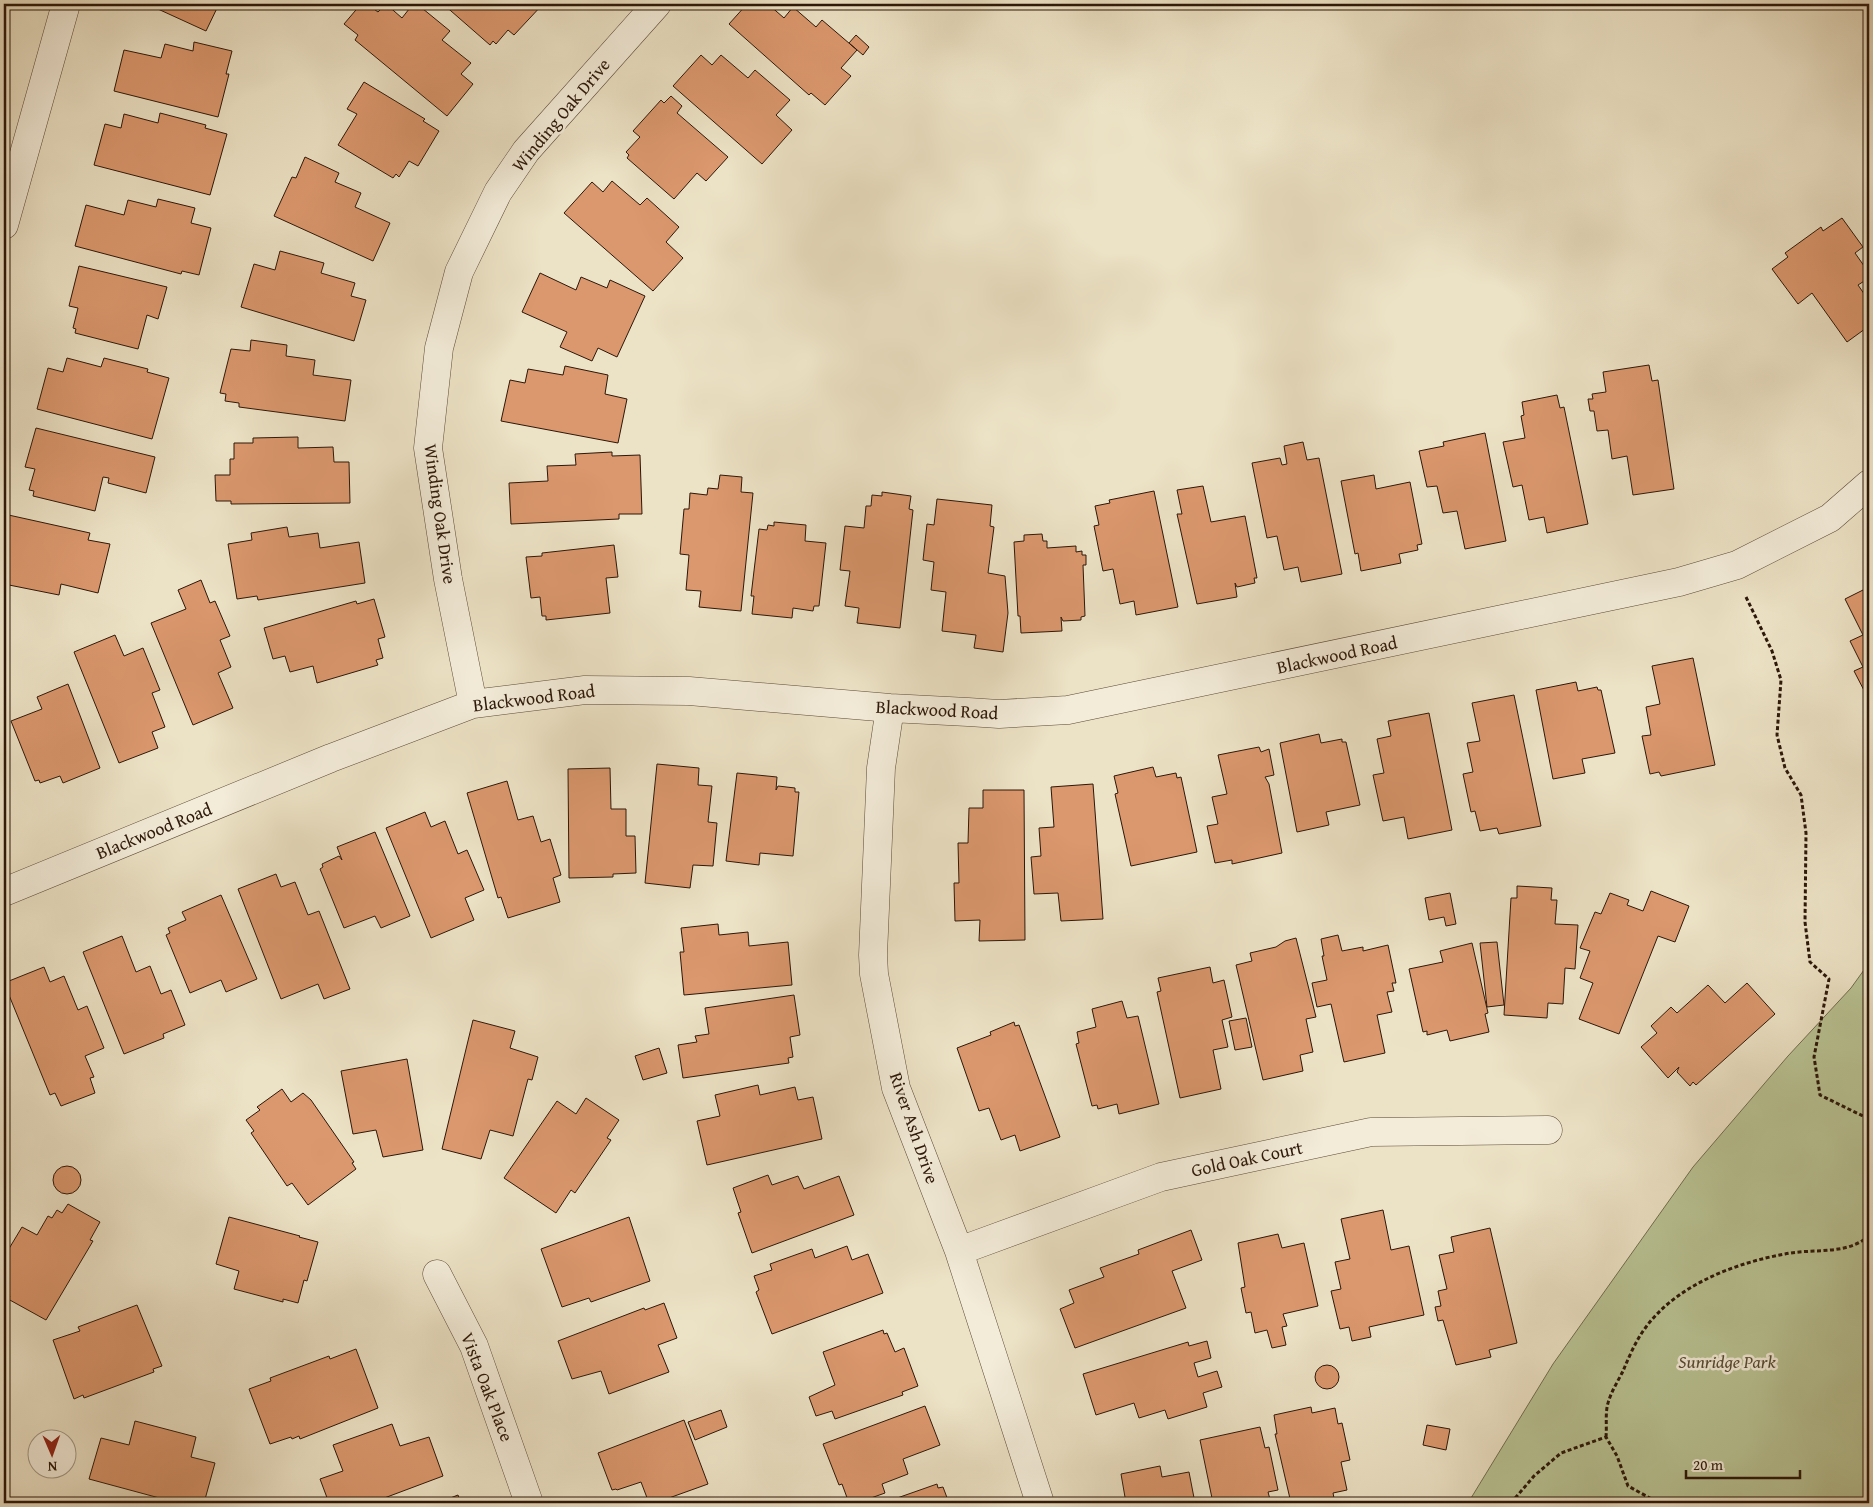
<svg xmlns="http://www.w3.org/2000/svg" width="1873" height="1507" font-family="'Gentium Book Plus',serif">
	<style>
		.green { fill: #b9c394; stroke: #726d4e }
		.building { fill: #db976d; stroke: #2c1709 }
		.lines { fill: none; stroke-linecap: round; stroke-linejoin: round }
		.minor-casing { stroke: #5c4a38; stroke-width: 29 }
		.path { stroke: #2c1709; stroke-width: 3; stroke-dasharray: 4 2.5; stroke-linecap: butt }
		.minor { stroke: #f3ecd9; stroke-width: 28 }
		.labels { text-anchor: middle; stroke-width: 5; stroke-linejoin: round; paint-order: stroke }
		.street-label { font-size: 18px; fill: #2c1709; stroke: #f3ecd9 }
		.park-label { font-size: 18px; font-style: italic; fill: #564b33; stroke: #f3ecd9 }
	</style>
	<rect width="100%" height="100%" fill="#ece2c5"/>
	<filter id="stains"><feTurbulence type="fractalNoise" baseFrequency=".004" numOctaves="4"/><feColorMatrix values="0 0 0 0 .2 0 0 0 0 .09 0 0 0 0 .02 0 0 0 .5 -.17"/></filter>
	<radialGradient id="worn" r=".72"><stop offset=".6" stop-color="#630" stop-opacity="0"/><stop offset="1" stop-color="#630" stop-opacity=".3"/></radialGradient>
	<path class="green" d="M1869,963V1503H1468L1553,1364L1693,1167L1788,1056L1851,988Z"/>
	<path class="building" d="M147,4H219L206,31Z
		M361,4H367L378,12L386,4L402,18L413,4H417L450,31L442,40L471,63L461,74L473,84L447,116L355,40L358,35L344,24Z
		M443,4H543L514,35L508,30L496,44L493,41L490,45Z
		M747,4H768L784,18L793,7L816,27L822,20L857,50L841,68L851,76L825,105L811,93L809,95L729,24Z
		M856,35L869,47L863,55L849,43Z
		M194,42L232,51L226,74H229L218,117L114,91L124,50L161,58L165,44L193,51Z
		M701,55L712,65L721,55L748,78L755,70L790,100L776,115L792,130L762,164L673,86Z
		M364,82L425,119L423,121L439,131L418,166L409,161L399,177L396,174L393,178L338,145L357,114L347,109Z
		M671,96L682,106L677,113L728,157L706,181L697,173L674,199L627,158L629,155L626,152L640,137L633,131L661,100L664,103Z
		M160,113L206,125L205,128L227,134L210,195L94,165L105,124L121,128L124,114L158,123Z
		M305,157L339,173L335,182L361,193L355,207L390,223L373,261L274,216L292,177L296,178Z
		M612,181L640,205L647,198L679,227L666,242L683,258L653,291L564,213L592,182L603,192Z
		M158,199L195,208L191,223L211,228L199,275L182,271L181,274L75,246L86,205L124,215L128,200L156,207Z
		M1842,218L1863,247L1855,253L1869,273V278L1858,285L1869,301V326L1847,342L1812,293L1798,304L1772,269L1788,257L1785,253L1821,227L1823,231Z
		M280,251L324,263L321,273L355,283L351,296L366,300L354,341L241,307L254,264L275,270Z
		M79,266L167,287L158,319L147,315L138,349L75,333L76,329L73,328L78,308L69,306Z
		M540,273L576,290L581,277L607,288L610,280L645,296L617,357L598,348L592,361L560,347L567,332L522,312Z
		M251,340L287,345L286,356L315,360L313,375L351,380L345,421L239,407V403L225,401L226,394L220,393L231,349L250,351Z
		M67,358L101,367L104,358L148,369L147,372L169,378L152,439L37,409L48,368L63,372Z
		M1649,365L1652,381L1658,380L1674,489L1633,495L1627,456L1612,459L1608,430L1597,431L1594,411H1590L1588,399H1593L1592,394L1606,392L1603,372Z
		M565,366L608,375L605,394L627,399L618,443L501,421L510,380L525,383L528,369L563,375Z
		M1557,395L1560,408L1564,407L1588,524L1547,533L1544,517L1529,520L1522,485L1513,487L1503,442L1525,438L1521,416L1524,415L1522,402Z
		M36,428L155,457L146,493L108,483L109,478L103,477L95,511L33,496L34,491L29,490L35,469L25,467Z
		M1485,433L1506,541L1465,549L1457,511L1443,513L1437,486L1427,487L1419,451L1444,446L1443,442Z
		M298,437V448L333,447L334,462H349L350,503L231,504V501H216L215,475H230V459H234V443H253V438Z
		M1303,442L1307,460L1319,458L1342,574L1301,582L1298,567L1284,570L1277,536L1267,538L1252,463L1280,458L1282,465L1287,464L1284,446Z
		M612,452V456L640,455L642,514H619V519L511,524L509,483L548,481L547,466L576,465L575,454Z
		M720,475L742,477L741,492L753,493L741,611L699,607L701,591L686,590L689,555L680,554L684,509H689L690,493L707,495L708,488L718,489Z
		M1374,475L1376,489L1410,482L1422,544L1417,545L1418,550L1399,554L1401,563L1361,571L1358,553L1355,554L1341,481Z
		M1203,486L1211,522L1245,516L1257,578H1254L1255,583L1237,587L1235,583L1237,597L1197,604L1177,514H1182L1177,490Z
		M1154,491L1178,607L1136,615L1134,601L1120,604L1113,569L1103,571L1094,526L1099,525L1095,506L1110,503L1109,500Z
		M882,492L911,496L909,509L913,510L900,628L857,623L859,608L845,606L850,571L840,570L845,526L864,528L866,506H871L872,495L882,496Z
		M937,499L992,505L990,526L994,527L988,573L1005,576L1008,613L1003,652L974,648L976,635L942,631L946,592L931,590L934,562L923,560L927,524L934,525Z
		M4,514L90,533L88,540L110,544L98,593L61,584L59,595L4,584Z
		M774,522L806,525L805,541L826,543L819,606H814L813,611L793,608L792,618L752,614L754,596H751L759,529L767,530L768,525L774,526Z
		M287,527L289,537L318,533L320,548L359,542L365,583L258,600L257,596L237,599L228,544L252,540L251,533Z
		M1042,534L1043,541H1047V548L1076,546V552L1082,551V555H1086V565H1083L1085,616L1081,617V620L1063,621L1061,617L1062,631L1021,633L1020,616H1018L1014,542L1024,541V535Z
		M614,545L618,577L606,578L610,613L546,620V616H542L540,597L531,598L526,557L542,556V553Z
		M201,580L210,603L215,601L230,636L220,640L231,667L218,673L233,708L193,725L151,623L186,609L178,590Z
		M1869,587V700L1854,671L1863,667L1850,641L1863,635L1845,599Z
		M374,599L385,637L378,639L383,658L376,660L378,665L317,683L313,666L290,672L285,656L273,659L264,628L356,601L357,604Z
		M115,635L124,656L143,648L160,690L152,693L165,727L152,732L158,748L119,763L74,652Z
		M1693,658L1715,765L1661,776L1659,772L1650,774L1642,736L1651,735L1646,707L1660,704L1652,666Z
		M1576,682L1578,691L1597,687L1598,690H1601L1615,753L1582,759L1585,773L1553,779L1536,690Z
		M68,684L100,768L63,783L60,776L40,783L39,780L35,781L11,721L42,709L37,697Z
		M1514,695L1541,826L1499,834L1497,828L1480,831L1475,811L1471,812L1463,774L1473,772L1467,743L1480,741L1472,703Z
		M1429,713L1452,830L1408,839L1404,817L1383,821L1373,775L1384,773L1377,739L1391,736L1388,721Z
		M1319,734L1321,743L1342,739V742H1346L1360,805L1326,812L1329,825L1297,832L1280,743Z
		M1259,747L1261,752L1269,749L1274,775L1265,777L1269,784L1282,853L1232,864V860L1215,863L1207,826L1218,824L1212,797L1227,794L1218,755Z
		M657,764L699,768L698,785L712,786L708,822L717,823L713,866L693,865L690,888L645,883Z
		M1153,767L1156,777L1176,773L1177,778L1181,777L1197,852L1131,866L1115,794L1118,793L1114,776Z
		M610,768L611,809H626V836H635L636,873L613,874V877L569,878L568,769Z
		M737,773L777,777L776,790L778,786L795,788V792H799L793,856L760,853L759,865L726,861Z
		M507,781L518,820L533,816L541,842L550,839L561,875L553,878L560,902L508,918L501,897L498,898L467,793Z
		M1093,784L1103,919L1061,921L1058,893L1034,894L1031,857L1041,856L1039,828L1054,827L1051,787Z
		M983,790H1024L1025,940L979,941L980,920L955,921L954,883H959L958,843H968L969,808H983Z
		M425,812L431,827L445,821L458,854L467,850L484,890L465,898L474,920L431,938L386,828Z
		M375,832L410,916L381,928L375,916L344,928L320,869L323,867L322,864L339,856L342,860L337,847Z
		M276,874L281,887L295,882L308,915L319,911L350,989L324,999L318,984L281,999L238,889Z
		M1517,886L1552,888L1551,900H1557L1555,924L1578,925L1575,969L1565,968L1563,1004L1548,1003L1547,1018L1504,1015L1511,898H1517Z
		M1651,891L1689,906L1675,942L1658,936L1619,1034L1579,1019L1593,983L1580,978L1590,951L1580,948L1595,912L1601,914L1610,893L1629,900L1627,905L1643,911Z
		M1450,893L1456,924L1446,926L1444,917L1429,920L1425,898Z
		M221,895L257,979L226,992L221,980L190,993L166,935L170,933L168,928L186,920L182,912Z
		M718,924L719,935L748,932L749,946L788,942L792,985L684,995L680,952H684L681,928Z
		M1338,935L1342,951L1363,947V951L1388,945L1396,983H1392L1394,991L1387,992L1392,1012L1377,1015L1385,1053L1344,1062L1331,1004L1317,1007L1312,983L1327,980L1322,956H1324L1321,939Z
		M122,936L136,972L150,966L161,994L171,990L185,1025L163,1034L164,1038L124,1054L83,952Z
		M1296,938L1316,1017L1306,1019L1313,1052L1300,1055L1303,1071L1263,1080L1236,965L1252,961L1250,953L1276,947L1285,941Z
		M1497,942L1504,1005L1487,1007L1480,943Z
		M1472,943L1488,1013L1485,1014L1489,1032L1450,1041L1447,1030L1427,1035V1031L1423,1032L1409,969L1443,962L1440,951Z
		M44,967L50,982L64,976L78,1010L87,1006L104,1048L85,1056L94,1077L90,1078L95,1093L61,1106L55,1093L50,1095L4,983Z
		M1210,967L1213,983L1224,980L1232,1017L1222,1020L1228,1047L1213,1050L1221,1089L1180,1098L1157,992L1161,991L1158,978Z
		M1747,983L1775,1014L1696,1085L1693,1082L1690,1086L1677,1072L1679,1067L1668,1078L1641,1047L1657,1033L1651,1026L1671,1007L1677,1013L1708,985L1725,1003Z
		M794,995L800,1035L790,1037L793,1057L788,1058L789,1063L683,1078L678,1045L697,1042L695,1036L709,1034L705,1008Z
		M1122,1001L1127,1018L1138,1016L1159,1104L1119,1114L1117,1104L1098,1109L1097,1105L1092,1106L1076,1044L1079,1043L1077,1032L1096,1027L1092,1009Z
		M1246,1018L1252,1047L1235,1050L1229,1021Z
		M473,1020L515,1031L510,1048L538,1057L532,1080L528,1079L513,1136L490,1130L481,1159L442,1149Z
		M1014,1022L1015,1026L1019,1025L1060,1137L1020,1151L1015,1135L1001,1140L989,1108L979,1111L957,1048L991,1035L990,1032Z
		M659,1048L667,1073L643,1080L635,1056Z
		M407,1059L423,1150L383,1157L376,1130L353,1134L341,1071Z
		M758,1085L760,1095L795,1087L798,1100L813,1097L822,1139L707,1165L697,1121L720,1116L715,1095Z
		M282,1089L291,1102L303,1093L311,1100L354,1162L352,1163L356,1169L308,1205L292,1183L287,1186L251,1133L254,1131L246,1120L260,1110L257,1107Z
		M586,1098L619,1120L607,1138L611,1140L575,1193L571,1190L556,1213L504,1178L557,1101L576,1114Z
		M53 1180a14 14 0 1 1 28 0a14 14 0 1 1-28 0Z
		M768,1175L772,1185L798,1176L804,1189L839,1176L854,1215L752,1253L738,1213L741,1212L733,1188Z
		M68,1204L100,1222L90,1240L93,1241L46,1320L8,1299L10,1296L4,1292V1257L22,1227L37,1235L48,1216L52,1218L57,1210L62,1213Z
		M1383,1210L1391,1250L1409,1246L1424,1315L1369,1327L1371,1337L1352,1341L1349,1327L1340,1329L1331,1291L1341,1289L1335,1262L1350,1259L1341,1219Z
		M229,1217L300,1236L299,1237L318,1242L307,1281L304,1280L298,1303L283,1299V1302L234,1289L239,1271L216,1264Z
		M629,1217L650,1281L591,1302L589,1298L562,1307L541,1249Z
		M1490,1228L1517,1343L1489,1350L1491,1357L1456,1365L1443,1320L1438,1321L1435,1307L1441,1306L1438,1291L1447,1289L1439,1255L1454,1252L1451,1237Z
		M1191,1230L1202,1260L1172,1271L1186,1308L1075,1348L1060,1309L1074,1303L1069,1290L1104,1277L1100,1268L1139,1254L1138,1250Z
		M1278,1234L1282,1248L1304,1243L1318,1306L1283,1314L1287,1326L1282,1327L1286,1345L1272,1348L1267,1330L1255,1333L1251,1312L1246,1313L1241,1288L1245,1287L1238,1243Z
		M847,1246L852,1260L868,1254L883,1293L772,1334L756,1292L759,1290L754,1276L772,1270L770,1264L812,1249L815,1258Z
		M664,1303L677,1338L658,1345L669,1372L609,1394L601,1371L572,1379L558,1341L644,1308L645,1310Z
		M137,1305L162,1366L153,1369L154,1372L84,1398L83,1395L74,1399L53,1340L80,1331L78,1327Z
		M883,1330L884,1334L887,1333L895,1352L904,1348L918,1386L902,1392L903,1395L835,1419L832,1411L816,1416L809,1397L835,1385L823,1352Z
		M1207,1341L1211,1358L1194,1363L1198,1377L1217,1371L1222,1387L1203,1393L1207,1407L1168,1419L1165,1410L1139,1418L1134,1403L1096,1415L1083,1374L1188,1342L1189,1346Z
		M356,1349L378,1408L300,1439L299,1436L292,1439L291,1437L270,1444L249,1389L271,1381L270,1378L329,1356L330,1359Z
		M1315 1377a12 12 0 1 1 24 0a12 12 0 1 1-24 0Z
		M925,1406L940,1445L903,1459L908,1474L882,1484L885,1493L857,1503H849L842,1484L839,1485L823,1444Z
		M1311,1407L1312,1413L1335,1408L1338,1424L1342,1423L1350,1460L1341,1462L1347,1490L1333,1493L1335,1503H1291L1275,1434H1277L1274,1415Z
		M721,1410L727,1427L695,1440L688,1422Z
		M684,1420L708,1484L655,1503H649L641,1482L617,1490L616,1489L612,1490L598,1453Z
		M135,1421L196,1437L191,1457L215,1463L204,1503L179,1501L178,1503L89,1479L101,1438L129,1445Z
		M392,1424L400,1446L429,1437L443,1476L371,1503H329L320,1479L343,1471L333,1445Z
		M1427,1425L1450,1429L1446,1450L1423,1445Z
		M1260,1427L1265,1448L1269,1447L1278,1490L1268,1492L1271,1503H1213L1200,1440Z
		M1160,1466L1162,1477L1189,1472L1195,1503H1126L1121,1474Z
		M937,1484L938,1488L943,1487L949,1503H883Z
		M458,1495L461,1503H430L439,1500L440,1502Z"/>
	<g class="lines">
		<defs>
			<path id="minor" d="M4,225L66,4
				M473,704L448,579L428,448L439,348L459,272L498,192L526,151L657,4
				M890,708L881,768L873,955L874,974L896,1088L959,1251L1040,1503
				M4,892L331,758L473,704L585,690L689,691L890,708L968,712L999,714L1068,710L1679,582L1737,565L1830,518L1869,484
				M959,1251L1161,1177L1371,1132L1548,1130
				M437,1274L474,1346L529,1503"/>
		</defs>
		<use href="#minor" class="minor-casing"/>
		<path class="path" d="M1746,597L1772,651L1781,680L1777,735L1785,768L1801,795L1806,833L1805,922L1810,962L1829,979L1814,1057L1820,1095L1869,1119
			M1606,1437C1607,1426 1605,1413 1608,1403C1611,1392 1618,1381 1623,1371C1629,1357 1636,1340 1646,1327C1677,1285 1735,1263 1785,1254C1813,1248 1845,1256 1869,1236
			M1511,1503L1534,1476L1561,1453L1606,1437L1617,1456L1628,1486L1659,1503"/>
		<use href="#minor" class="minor"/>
	</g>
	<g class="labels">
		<g class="street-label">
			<text transform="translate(561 115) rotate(-50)" y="6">Winding Oak Drive</text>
			<text transform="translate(440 514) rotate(82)" y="6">Winding Oak Drive</text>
			<text transform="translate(1337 655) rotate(-12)" y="6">Blackwood Road</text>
			<text transform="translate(534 698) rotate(-7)" y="6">Blackwood Road</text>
			<text transform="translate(937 710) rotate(3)" y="6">Blackwood Road</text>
			<text transform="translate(154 831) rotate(-22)" y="6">Blackwood Road</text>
			<text transform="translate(914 1128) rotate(71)" y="6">River Ash Drive</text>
			<text transform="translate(1247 1159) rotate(-12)" y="6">Gold Oak Court</text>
			<text transform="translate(487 1387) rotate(69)" y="6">Vista Oak Place</text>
		</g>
		<g class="park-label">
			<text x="1727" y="1368">Sunridge Park</text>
		</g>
	</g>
	<rect width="1873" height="1507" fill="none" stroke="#ece2c5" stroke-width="20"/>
	<rect x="5" y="5" width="1863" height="1497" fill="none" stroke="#2c1709" stroke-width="2.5"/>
	<rect x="10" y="10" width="1853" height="1487" fill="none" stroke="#2c1709"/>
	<g transform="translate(52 1454) rotate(178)"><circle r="24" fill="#f3ecd9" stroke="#a39786"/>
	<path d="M0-4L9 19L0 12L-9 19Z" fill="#8f2418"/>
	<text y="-8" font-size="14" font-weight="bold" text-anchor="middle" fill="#2c1709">N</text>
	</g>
	<path d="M1686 1470v8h114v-8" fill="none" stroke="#2c1709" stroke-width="2.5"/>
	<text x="1693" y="1470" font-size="15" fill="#2c1709" stroke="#f3ecd9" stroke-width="4" paint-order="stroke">20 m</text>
	<rect width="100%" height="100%" filter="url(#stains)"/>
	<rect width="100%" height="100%" fill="url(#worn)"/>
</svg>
